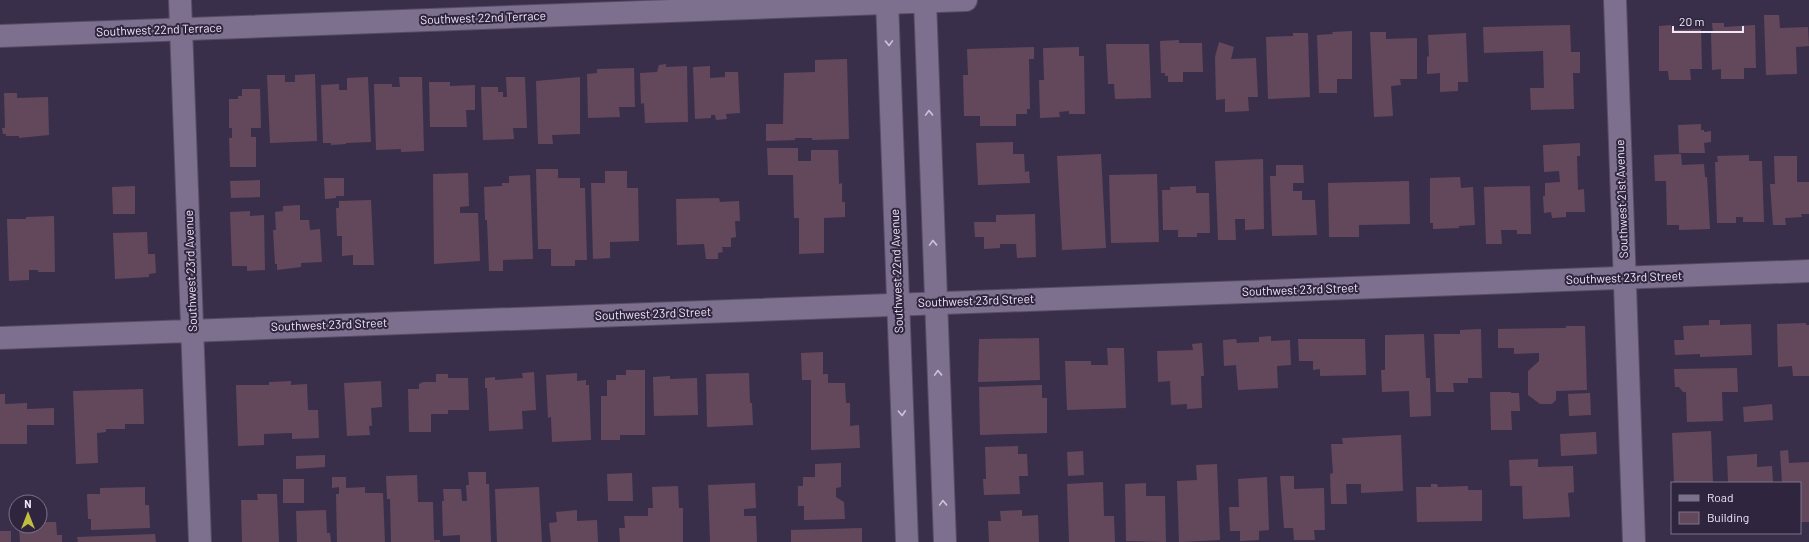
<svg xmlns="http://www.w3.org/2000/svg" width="1809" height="542" font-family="Barlow,sans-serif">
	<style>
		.building { fill: #63485c }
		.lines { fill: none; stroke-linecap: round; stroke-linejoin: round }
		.minor-casing { stroke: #564d63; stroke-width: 24 }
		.secondary-casing { stroke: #564d63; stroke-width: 24 }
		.minor { stroke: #7c708e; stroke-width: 22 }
		.secondary { stroke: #7c708e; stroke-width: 22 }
		.oneway { stroke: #ccc3d8 }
		.labels { text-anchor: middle; stroke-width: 4; stroke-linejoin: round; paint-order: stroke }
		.street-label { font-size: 12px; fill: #eee7f8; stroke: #30253f }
	</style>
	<rect width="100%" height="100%" fill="#3a2f4a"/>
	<path class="building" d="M1764,15H1779L1780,28L1808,27L1809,46L1796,47L1797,74L1766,75Z
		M1712,23H1724V27L1755,25L1756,68H1744V79H1721V69L1712,70L1711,33H1713Z
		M1570,25L1571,52H1580V73H1573L1574,109L1531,110L1530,88H1544L1543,51L1484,53L1483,27Z
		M1671,25L1672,30L1701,29L1702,69H1690L1691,80H1669L1668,71H1659V26Z
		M1352,31V79H1337V93H1319L1317,35L1333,34L1332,32Z
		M1370,32H1386V39L1417,38V79H1400L1401,85L1391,86L1393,116L1374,117Z
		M1293,33H1308L1310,97L1268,99L1266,37L1293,36Z
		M1466,33L1468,82H1458V91L1440,92V73L1427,74V57L1429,56L1428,35Z
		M1179,40V43H1202L1203,72H1183V82H1168V76H1165V73H1161L1160,41Z
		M1219,42L1234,47L1231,59L1256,58L1258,97H1248L1249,111L1225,112V99L1216,100L1215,57Z
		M1106,44H1149L1151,98L1115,99L1114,84H1108Z
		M1034,47V59H1029L1030,109H1027V114H1016V126H980V116H964L963,75H968L967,49Z
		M1079,47V56H1084L1085,114H1069V111L1059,112L1060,117L1040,118L1039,80H1044L1043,48Z
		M847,59L849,139L812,140V138H795V140L766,141V124H783L784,73L815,72V60Z
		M666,64V67L687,66L688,122L645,123L644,103L641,104L640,73L657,72L659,65Z
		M710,66V78L725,77V72H738L740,113L726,114L727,119L716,120L715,115H711V118L695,119L693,67Z
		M634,68L635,107H619L620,117L588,118L587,74L597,73V69Z
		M315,74L317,141L270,143L267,75H285V82H295V75Z
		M368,77L371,142L346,143V144L331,145V143H323L321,85L339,84V90H347V78Z
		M399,77H422L424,151L401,152V149L376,150L374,84H392V87H400Z
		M506,77H525L527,128H513L514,139L483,140L481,87H498V92H503V97H507Z
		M580,77V134L552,135L553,144H538L536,81Z
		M429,82H450V86L475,85V110H466L467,127H430Z
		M242,89H260L261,128H251V137H256V167H230L229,138H232V128H229V99H238V96H242Z
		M4,93H17V98L48,97L49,135L19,138V136H6V134H3L2,128H5Z
		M1701,124V130H1704V132L1711,131V142L1704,143L1705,153H1679L1678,125Z
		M1013,142V154H1024L1025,172L1029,171L1030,183L978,185L976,143Z
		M1580,143V156H1577L1578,190L1584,189L1585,212H1566V217L1552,218L1551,212L1544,213L1543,196H1545V183L1560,182L1559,171L1544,172L1543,145Z
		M767,148H798V161H811V150H838L839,184L842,183V202H845V217L824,218V253L799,254V218H794L793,175H768Z
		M1101,154L1106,248L1062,250L1057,156Z
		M1681,154L1682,165L1704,164L1705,177H1707L1710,229L1679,230V225H1667L1666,181H1655L1654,155Z
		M1749,155V161H1762L1764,222H1743V217H1736V223H1717L1715,162H1718L1717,156Z
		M1774,156H1797V182H1809V214H1801L1802,217L1785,218L1786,225H1773L1770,184H1775Z
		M1263,159L1264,229L1245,230V219H1235L1236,240H1218L1215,161Z
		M1276,165H1303L1304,183H1293V191H1302V200H1315L1317,235L1272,236L1270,176H1276Z
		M536,169H558V178H580V188H585L587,260H575V266H551V249H538Z
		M605,171H627V188H638L639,241L610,242V258L593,259L591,183H605Z
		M468,173L469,206L460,207V213H478L480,261L434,264L433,174Z
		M1157,174L1159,242L1111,243L1109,175Z
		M530,175L533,259L503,260V271H489L487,220H485L484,187L502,186V183H509V176Z
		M1460,177L1461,188L1473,187L1475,225L1459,226V228L1433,229V223H1430V178Z
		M324,178H344V196H336V198L325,199Z
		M260,180V197L231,198L230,181Z
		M1409,181L1410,224L1359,225V237H1329L1328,183Z
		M135,186V214H113L112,187Z
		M1196,186V193H1209L1210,233H1197V237H1178V230H1163L1162,190H1170V187Z
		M1530,186L1531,234H1517V230H1501L1502,244H1486L1484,187Z
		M719,198L720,202L739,201L740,221H735L736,237L731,238V247H722L723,252L718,253V259H706L704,244L677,245L676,199Z
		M371,200L374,265H353V255L342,256V236H337L336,208H339V201Z
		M300,205V220H309L310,230L320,229L322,262L301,263V267L277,270V264H275L273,230H276L275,212L283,211V206Z
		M250,211V216L264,215L265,270L247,271V266H232L230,212Z
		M1035,214L1036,257L1017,258L1016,244H1000V248L984,249V237H975L974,222H996V215Z
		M54,216L55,272H38V270H29V280L9,281L7,219H26V217Z
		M147,232L148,254H155L156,273L149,274V277L115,279L113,233Z
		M1709,320H1720V325L1751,324L1752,355L1700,357V354L1675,355L1674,340H1684L1683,326L1709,325Z
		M1806,323V325H1809V376H1793L1792,366L1778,367L1777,324Z
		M1566,326H1585L1587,390L1556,391V400L1552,404H1540L1528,395V371L1539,361V353L1514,354V348H1498V329L1566,328Z
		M1481,329L1482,378H1468V383H1453L1454,392H1436L1434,334H1460V330Z
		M1424,334L1426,378H1430L1431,416L1410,417L1409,391L1382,392L1381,370H1385V335Z
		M1271,336V341L1290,340L1291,365L1277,366L1278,388L1238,390L1236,365L1224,366L1223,340L1236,339L1237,343L1259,342V337Z
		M1039,338L1040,380L978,382L979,339Z
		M1298,339H1365L1366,375L1320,376V369L1313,370V361H1299Z
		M1202,343L1204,376H1201L1202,408L1187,409V404L1171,405L1170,381L1158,382L1157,351L1193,350L1192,344Z
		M1107,348H1124L1126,408L1067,410L1065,361H1091V365H1108Z
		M823,352V374H828V383H845L846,403H850V426L859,425L860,448L811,450V380H802L801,353Z
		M1737,368L1738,392H1722L1723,421L1687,422L1686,392H1683L1679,387H1675L1674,369Z
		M626,370H645V435H620V440H601V396H607V380H616V375H626Z
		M534,372L536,410L522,411L523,429L489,431L487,388H485V378L495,377V380L523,378L522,373Z
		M577,373V381L586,380V385H589L591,440L552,442L551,417L548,418L546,375Z
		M749,373L750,403H752L753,425L707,427L706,374Z
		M436,374H448V378H468L469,410H448V414H431V432H409L408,389H419V384L423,382H436Z
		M670,376V379L697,378L698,415L654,416L653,377Z
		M291,381V385L307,384L308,410H318L319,438L292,439V433L264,434V445L238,446L236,385H269V382Z
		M381,381L382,407L371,408L372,426H369L370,435L347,436L344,383Z
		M1042,385V398H1047V433L980,435L979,387Z
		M143,389L144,424H125V429H106V432L97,433L98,463L76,464L73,391Z
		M1490,392H1511V393H1519L1520,411H1511L1512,430H1491Z
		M1590,393L1591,415L1569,416L1568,394Z
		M0,394H5V404L27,403V409L54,408V425H27V444H0Z
		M1772,404L1773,420L1744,422L1743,407Z
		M1711,431L1713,483H1674L1672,433Z
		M1596,432L1597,454L1561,456L1560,434Z
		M1401,435L1403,491L1361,493V484H1346L1347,504H1331L1330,474L1333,473L1331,444H1343L1342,438Z
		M1018,446V454H1027L1028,476H1019L1020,494L984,495L983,479H986L985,447Z
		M1788,450L1789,463L1809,462V522H1800V483H1782L1780,451Z
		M1083,451L1084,475L1068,476L1067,452Z
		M1757,454V467L1772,466L1773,483H1728L1727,456Z
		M325,455V467L296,469V456Z
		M1538,459V467L1573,466L1574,492L1568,493L1570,517L1523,519L1522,486H1510L1509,460Z
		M841,463V487L836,488V497L844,502L845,519L804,520V506H798V486H803V477H815V464Z
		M1217,464L1220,540L1179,542L1177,481L1197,480L1196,465Z
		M468,472H486V484H489L491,542H460V535L443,536L442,501H444L443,489H461L462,501H467L466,485H469Z
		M632,473L633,501H608L607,474Z
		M417,475L418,502H433L434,540H440V542H391L390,499H387L386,476Z
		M1280,476H1294V489L1324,488L1325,530H1314L1315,540H1294L1293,528H1284Z
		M332,477H346V488L365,487V493H383L385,542H337L336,494H339V487L332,488Z
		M1267,477L1269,530L1259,531V540L1240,541V531H1230L1229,507H1239L1238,479Z
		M283,479H304V503H283Z
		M1103,482L1104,516H1114L1115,542H1069L1067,484Z
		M755,483L756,508L744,509V516H756L757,542H710L708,485Z
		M1146,483V496H1165L1166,542L1126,541L1125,484Z
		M1431,484H1437L1438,487L1468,486V490H1482V521L1417,522L1416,487H1431Z
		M678,486L679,508H683V542H620L619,528H625L624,516H648V508H653L652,487Z
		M145,487V505H149L150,528L91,530V519H88L87,494H100V488Z
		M539,487L542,542H497L495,489Z
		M257,494H277L279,542H242L241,500H258Z
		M326,510L327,533H330L331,542H297L296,511Z
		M577,510V521L597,520L598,542H551L549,523L557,522L556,512Z
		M1022,510V516L1038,515L1039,542H989L988,521H1001L1000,511Z
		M40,522H56L57,535H62V542H20L19,526H40Z
		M862,528V542H791V530Z
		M0,531H11V542H0Z
		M155,534L156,542H78L77,537Z"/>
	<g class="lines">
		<defs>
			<path id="minor" d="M180,0L200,542
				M1615,0L1634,542
				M0,36L966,0
				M0,338L1809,271"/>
			<path id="secondary" d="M887,0L907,542
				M925,0L945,542"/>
		</defs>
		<use href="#minor" class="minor-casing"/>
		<use href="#secondary" class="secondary-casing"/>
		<use href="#minor" class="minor"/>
		<use href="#secondary" class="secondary"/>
	</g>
	<defs><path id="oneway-chevron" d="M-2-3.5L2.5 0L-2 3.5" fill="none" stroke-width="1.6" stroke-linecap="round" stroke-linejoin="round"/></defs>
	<g class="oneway">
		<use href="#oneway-chevron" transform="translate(889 43) rotate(88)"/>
		<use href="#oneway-chevron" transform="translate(929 113) rotate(-92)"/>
		<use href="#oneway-chevron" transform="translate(933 243) rotate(-92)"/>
		<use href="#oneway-chevron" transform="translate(938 373) rotate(-92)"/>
		<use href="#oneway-chevron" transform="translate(902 413) rotate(87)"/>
		<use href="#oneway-chevron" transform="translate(943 503) rotate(-92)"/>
	</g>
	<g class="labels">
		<g class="street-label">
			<text transform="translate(483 18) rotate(-2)" y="4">Southwest 22nd Terrace</text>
			<text transform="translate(159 30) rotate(-2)" y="4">Southwest 22nd Terrace</text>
			<text transform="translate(1622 199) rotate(-92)" y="4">Southwest 21st Avenue</text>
			<text transform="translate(191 271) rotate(-92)" y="4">Southwest 23rd Avenue</text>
			<text transform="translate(897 271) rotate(-92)" y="4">Southwest 22nd Avenue</text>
			<text transform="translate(1624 278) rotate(-2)" y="4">Southwest 23rd Street</text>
			<text transform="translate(1300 290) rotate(-2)" y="4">Southwest 23rd Street</text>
			<text transform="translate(976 301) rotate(-2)" y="4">Southwest 23rd Street</text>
			<text transform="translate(653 314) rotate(-2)" y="4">Southwest 23rd Street</text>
			<text transform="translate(329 325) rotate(-2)" y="4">Southwest 23rd Street</text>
		</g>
	</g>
	<rect x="1671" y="482" width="130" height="52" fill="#30253f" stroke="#7c7389"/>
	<rect x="1679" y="495" width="20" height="6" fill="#7c708e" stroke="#7c7389"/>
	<text x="1707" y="502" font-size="12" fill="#eee7f8">Road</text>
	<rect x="1679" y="512" width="20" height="12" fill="#63485c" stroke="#7c7389"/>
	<text x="1707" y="522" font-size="12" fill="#eee7f8">Building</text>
	<g transform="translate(28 514)"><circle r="19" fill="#30253f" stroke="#7c7389"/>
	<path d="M0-3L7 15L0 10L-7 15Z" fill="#c1bd40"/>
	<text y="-6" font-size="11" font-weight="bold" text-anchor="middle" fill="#eee7f8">N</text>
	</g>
	<path d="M1673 26v6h70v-6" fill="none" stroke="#eee7f8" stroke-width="2"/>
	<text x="1679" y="26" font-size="12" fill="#eee7f8" stroke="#30253f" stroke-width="3" paint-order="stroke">20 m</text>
</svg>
